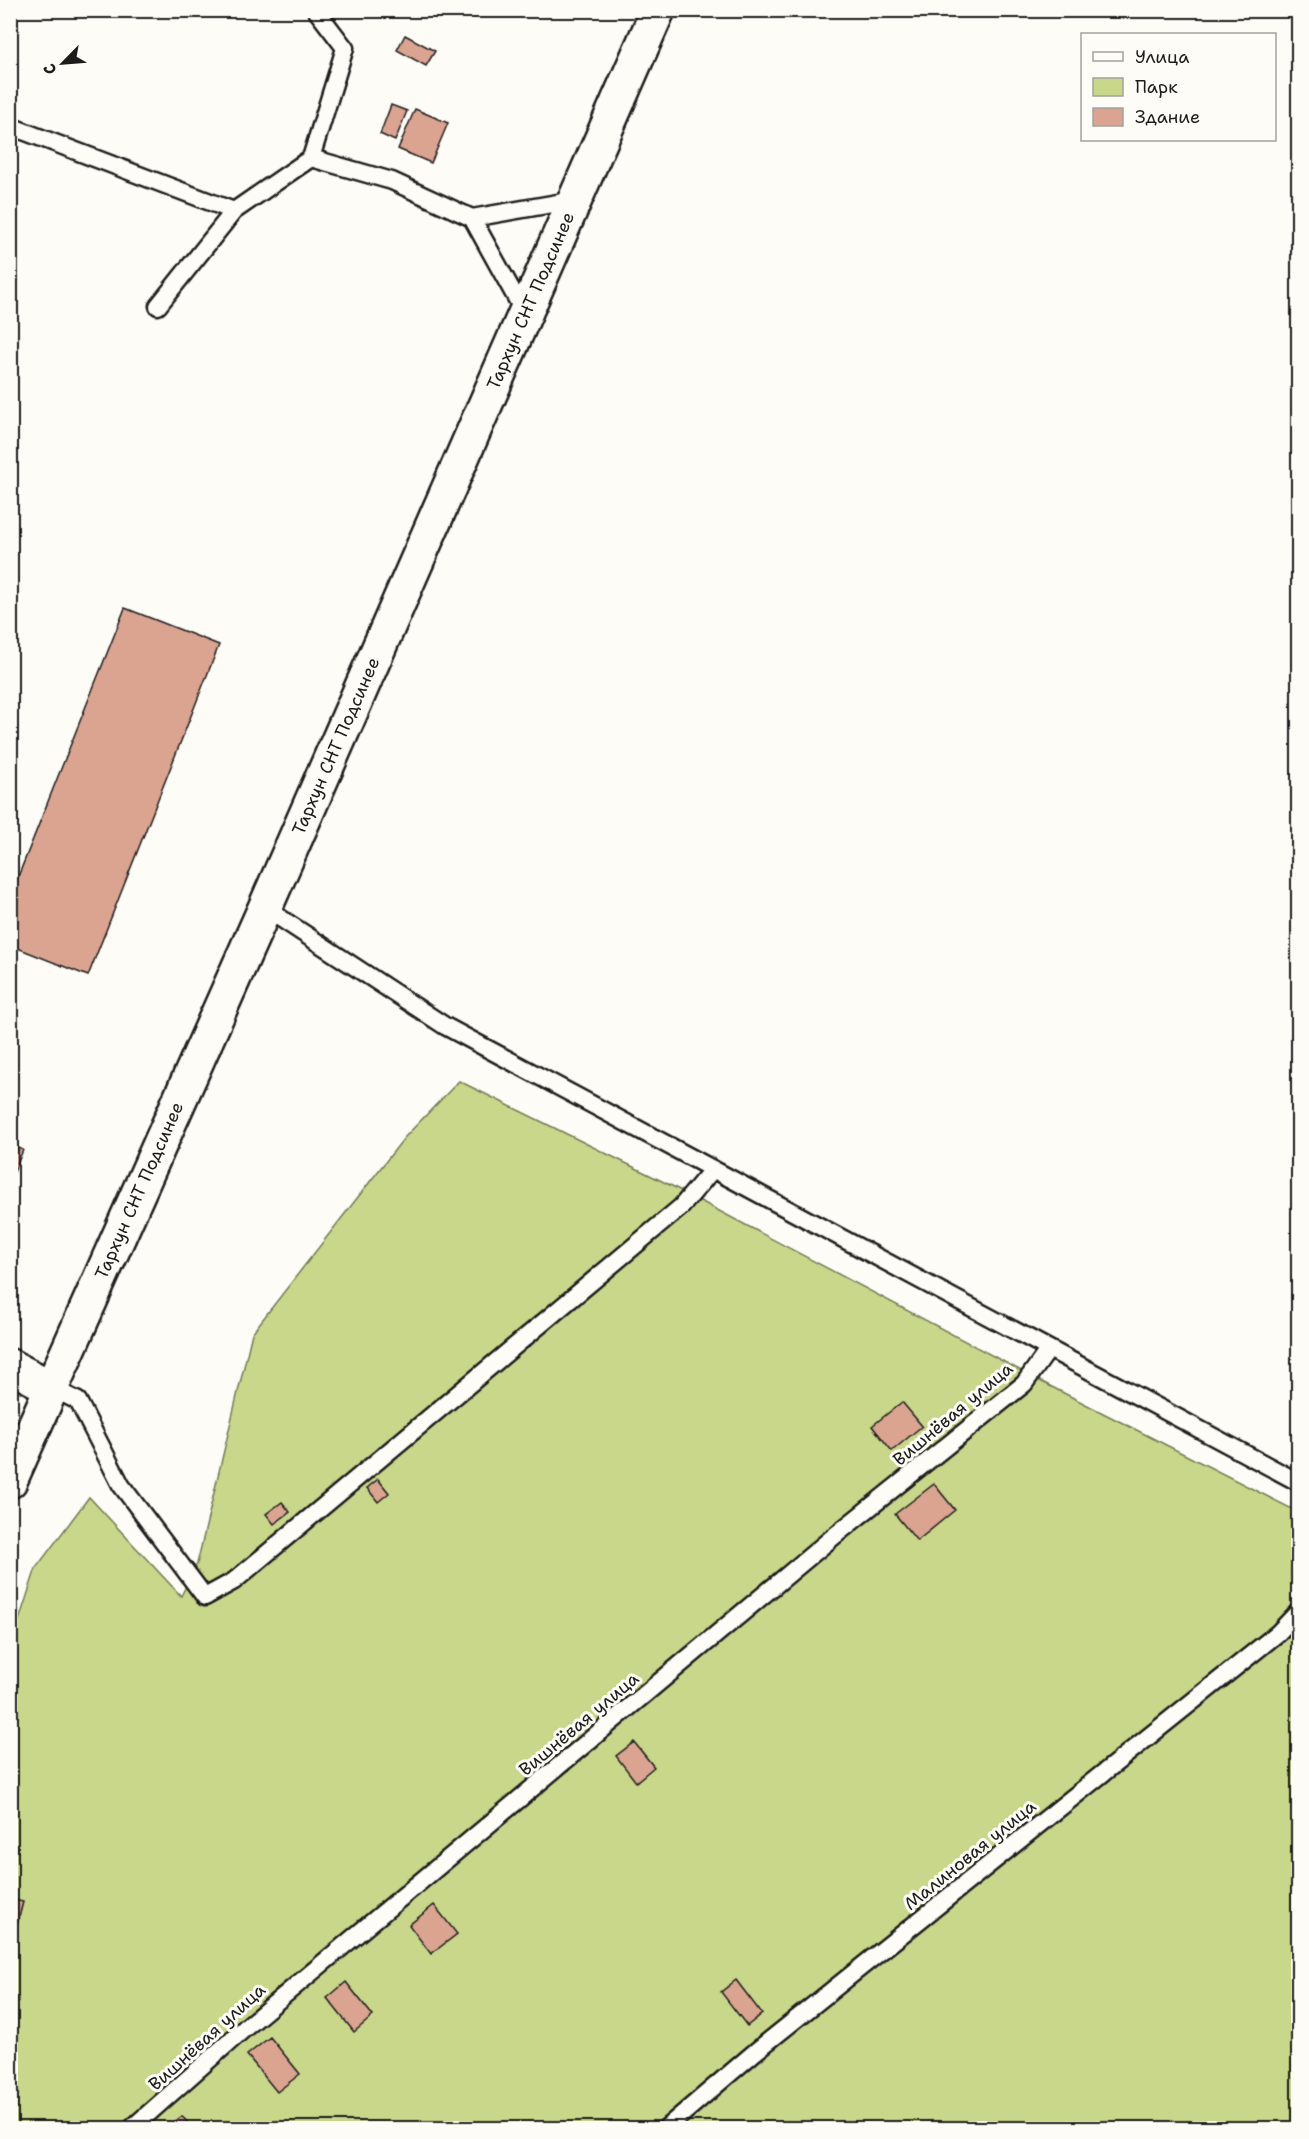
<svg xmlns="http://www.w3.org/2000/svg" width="1309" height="2139" font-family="'Shantell Sans',sans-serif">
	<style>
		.green { fill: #c9d78b; stroke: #727a54; stroke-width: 1.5 }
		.building { fill: #daa491; stroke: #1c1c1c; stroke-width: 1.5 }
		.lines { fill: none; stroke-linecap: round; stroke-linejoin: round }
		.service-casing { stroke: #1c1c1c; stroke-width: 21 }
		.minor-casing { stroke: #1c1c1c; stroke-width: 38 }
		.service { stroke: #fdfcf7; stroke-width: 16 }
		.minor { stroke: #fdfcf7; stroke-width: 33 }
		.labels { text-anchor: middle; stroke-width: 6; stroke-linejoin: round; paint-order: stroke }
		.street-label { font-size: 18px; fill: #1c1c1c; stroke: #fdfcf7 }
	</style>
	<rect width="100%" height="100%" fill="#fdfcf7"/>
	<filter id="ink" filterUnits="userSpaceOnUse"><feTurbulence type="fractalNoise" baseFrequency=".0167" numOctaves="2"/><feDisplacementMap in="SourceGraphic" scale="12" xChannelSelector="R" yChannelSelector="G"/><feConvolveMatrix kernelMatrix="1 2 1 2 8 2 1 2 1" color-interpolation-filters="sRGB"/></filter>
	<g filter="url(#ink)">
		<path class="green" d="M459,1081L670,1185L1044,1383L1298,1512V2128H11L10,1648L36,1568L89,1497L181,1596L197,1564L252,1333L404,1138Z"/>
		<path class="building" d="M405,35L435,51L426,66L397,50Z
			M391,105L407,111L395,141L380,134Z
			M415,109L448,123L431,163L398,149Z
			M125,608L219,645L88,976L10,945V897Z
			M10,1144L23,1150L10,1182Z
			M902,1402L922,1426L892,1451L872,1426Z
			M378,1479L389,1493L378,1502L367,1488Z
			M934,1484L955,1510L917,1541L895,1514Z
			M282,1502L290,1512L274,1524L266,1514Z
			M634,1742L654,1767L636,1782L616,1756Z
			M10,1899L23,1902L14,1937L10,1936Z
			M434,1905L457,1934L431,1954L409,1925Z
			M736,1980L762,2014L747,2026L721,1992Z
			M346,1982L373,2016L354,2032L327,1998Z
			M270,2037L300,2074L277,2092L247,2055Z
			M182,2116L192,2128H167Z"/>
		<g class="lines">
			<defs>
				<path id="service" d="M10,126L234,211L311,158L392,181L472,218L525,314
					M311,158L345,48L316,10
					M472,218L575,200
					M158,306L234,211
					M265,908L445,1026L1298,1482
					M52,1388L78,1401L121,1485L205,1597L234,1581L681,1207L713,1169
					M132,2128L245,2028L833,1537L1024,1384L1049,1349
					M666,2128L755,2052L1278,1633L1298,1612"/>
				<g id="minor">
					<path d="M10,1366L52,1388"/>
					<path id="s1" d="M10,1481L265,908L658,10"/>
				</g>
			</defs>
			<use href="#service" class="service-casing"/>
			<use href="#minor" class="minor-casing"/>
			<use href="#service" class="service"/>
			<use href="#minor" class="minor"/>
		</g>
	</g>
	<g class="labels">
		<g class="street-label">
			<text dy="6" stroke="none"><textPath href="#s1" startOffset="1290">Тархун СНТ Подсинее</textPath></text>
			<text dy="6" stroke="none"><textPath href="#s1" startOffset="804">Тархун СНТ Подсинее</textPath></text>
			<text dy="6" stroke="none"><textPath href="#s1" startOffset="318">Тархун СНТ Подсинее</textPath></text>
			<text transform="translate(953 1414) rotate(-40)" y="6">Вишнёвая улица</text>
			<text transform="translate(579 1724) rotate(-40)" y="6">Вишнёвая улица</text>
			<text transform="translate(970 1855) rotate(-39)" y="6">Малиновая улица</text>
			<text transform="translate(207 2037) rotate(-42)" y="6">Вишнёвая улица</text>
		</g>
	</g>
	<rect width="1309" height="2139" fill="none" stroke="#fdfcf7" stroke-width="36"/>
	<rect x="18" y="18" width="1273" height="2103" fill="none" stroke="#1c1c1c" stroke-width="2" filter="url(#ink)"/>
	<rect x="1081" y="33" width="195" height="108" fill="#fdfcf7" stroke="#a3a29f" stroke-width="1.5"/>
	<rect x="1093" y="52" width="30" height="9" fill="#fdfcf7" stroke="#a3a29f" stroke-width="1.5"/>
	<text x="1135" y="63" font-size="18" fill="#1c1c1c">Улица</text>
	<rect x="1093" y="78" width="30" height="18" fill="#c9d78b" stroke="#a3a29f" stroke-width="1.5"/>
	<text x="1135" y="93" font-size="18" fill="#1c1c1c">Парк</text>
	<rect x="1093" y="108" width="30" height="18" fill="#daa491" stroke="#a3a29f" stroke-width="1.5"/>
	<text x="1135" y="123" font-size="18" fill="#1c1c1c">Здание</text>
	<g transform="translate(63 63) rotate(245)" stroke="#fdfcf7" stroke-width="4.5" paint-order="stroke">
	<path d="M0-4.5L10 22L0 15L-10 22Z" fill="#1c1c1c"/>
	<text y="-9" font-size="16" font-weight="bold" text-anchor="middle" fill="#1c1c1c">С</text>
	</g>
</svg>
